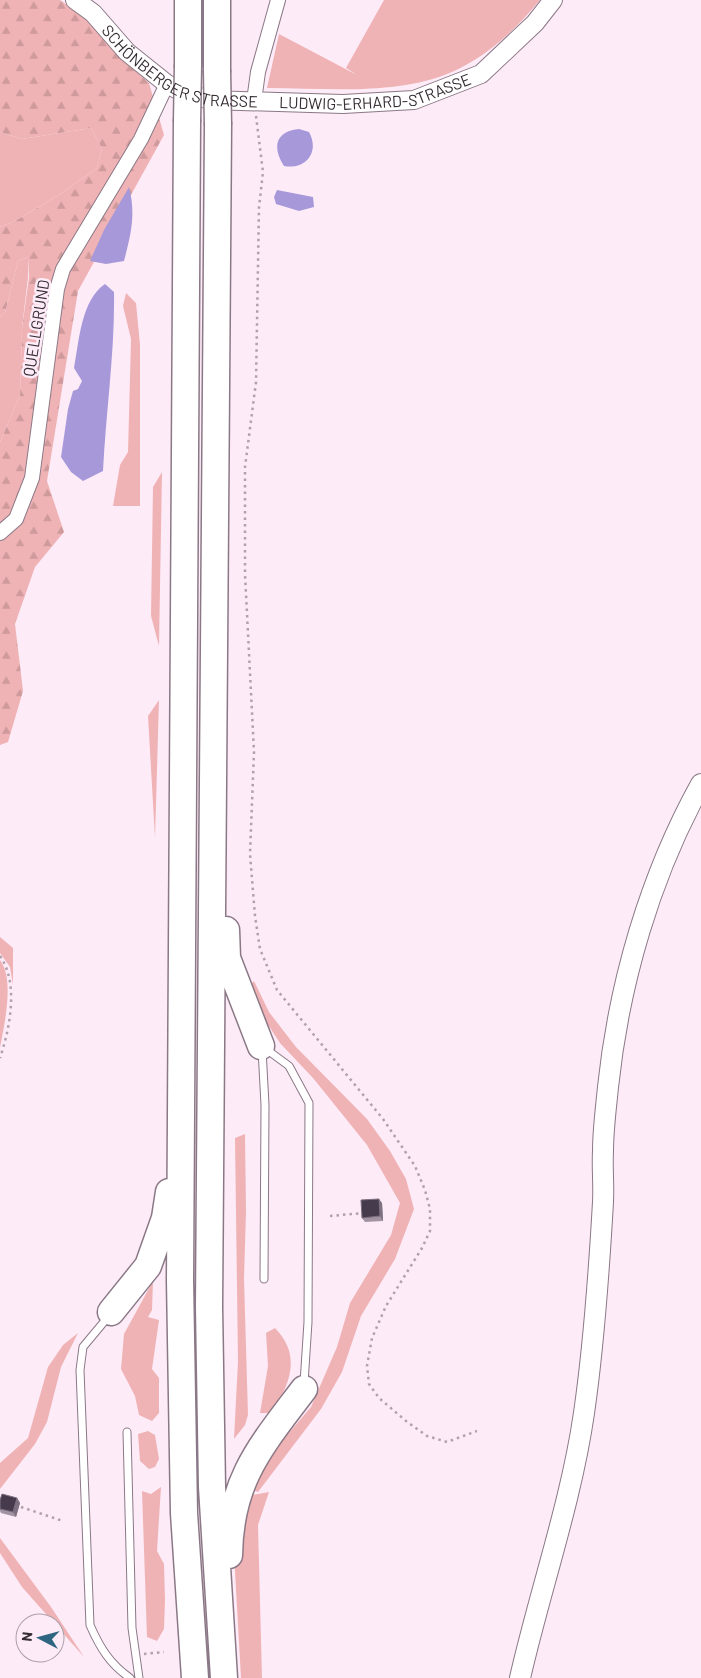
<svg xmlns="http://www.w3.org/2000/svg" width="701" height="1678" font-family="Barlow,sans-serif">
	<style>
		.green { fill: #f0b3b5 }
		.forest { fill: url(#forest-firs) }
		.water { fill: #a798da }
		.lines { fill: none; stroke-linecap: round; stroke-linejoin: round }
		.service-casing { stroke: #8b7886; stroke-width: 9 }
		.minor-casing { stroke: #8b7886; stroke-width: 16 }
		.tertiary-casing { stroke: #8b7886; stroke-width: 20 }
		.secondary-casing { stroke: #8b7886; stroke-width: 22 }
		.motorway-casing { stroke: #8b7886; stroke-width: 29 }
		.path { stroke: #b0a1ac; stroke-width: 2.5; stroke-dasharray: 2.5 4; stroke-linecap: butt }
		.service { stroke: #fff; stroke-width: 7 }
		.minor { stroke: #fff; stroke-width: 14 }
		.tertiary { stroke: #fff; stroke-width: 18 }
		.secondary { stroke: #fff; stroke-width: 20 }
		.motorway { stroke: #fff; stroke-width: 26 }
		.motorway-bridge-casing { stroke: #8b7886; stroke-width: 29; stroke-linecap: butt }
		.motorway-bridge { stroke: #fff; stroke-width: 26 }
		.wall { fill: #a293a2 }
		.shaded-wall { fill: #7d7080 }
		.building { fill: #463b4c; stroke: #7d7080 }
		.labels { text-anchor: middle; stroke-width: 5; stroke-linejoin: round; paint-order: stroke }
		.street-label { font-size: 16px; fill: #352d33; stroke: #fdebf8 }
	</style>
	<defs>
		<pattern id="forest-firs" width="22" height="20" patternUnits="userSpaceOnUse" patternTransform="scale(1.25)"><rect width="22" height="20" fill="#f0b3b5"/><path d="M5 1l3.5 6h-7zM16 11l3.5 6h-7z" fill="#ce9a9c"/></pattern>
	</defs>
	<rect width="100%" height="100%" fill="#fdebf8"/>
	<path class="green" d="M384,0H540C516,29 487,57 452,72C396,96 327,88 267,88L279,34L357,75L346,68Z
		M91,128L102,149L97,168L62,193L15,221L0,227V132L22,139Z
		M28,257V277L22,328L20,395L0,442V317L5,313L18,261Z
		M126,293L136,303L140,345V506H113L120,465L128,452L131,339L123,306Z
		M162,472L159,646L151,616L153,487Z
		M159,700L155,838L148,716Z
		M0,937L13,948V985L10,967L0,953Z
		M0,960C15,979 4,1026 0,1048Z
		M254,981L269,1012L296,1047L367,1119L390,1151L406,1179L414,1209L395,1259L361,1316L342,1372L321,1409L258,1492L250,1489L276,1448L311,1407L337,1347L350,1303L391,1235L400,1203L367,1145L313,1078L280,1043L245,990Z
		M245,1134L246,1211L244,1279L248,1415L245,1425L234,1439L238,1362L235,1138Z
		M153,1281L152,1310L148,1317L159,1320L152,1369L159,1378V1413L152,1421L139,1415L135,1396L121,1369L124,1334Z
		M275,1328C302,1356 290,1383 272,1413H260L268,1366L266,1333Z
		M78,1333L61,1367L47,1422L35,1444L0,1489V1463L28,1438L48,1367L63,1345Z
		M148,1431L155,1435L159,1459L155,1467L149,1469L140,1461L138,1434Z
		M161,1487L157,1551L164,1564L165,1600L164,1629L157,1641L147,1637L142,1491L151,1494Z
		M269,1492L258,1525L262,1678H241L234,1554L241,1497Z
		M0,1538L51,1607L84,1657L22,1587L0,1553Z"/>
	<path class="forest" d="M0,0H60L90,21L122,59L149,83L164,135L78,291L47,481L64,532L35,567L15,624L23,691L8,742L0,745V442L20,395L22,328L29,277L28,257L18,261L5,313L0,317V227L15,221L62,193L97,168L102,149L91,128L22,139L0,132Z"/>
	<path class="water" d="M299,129L309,132C320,152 306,170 284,166C272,148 275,131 299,129Z
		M129,187C136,214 131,234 124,261L106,264L90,261L104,230Z
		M277,190L313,197L314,207L299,211L276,204L274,197Z
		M105,284L114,292C115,351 106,411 103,471L83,481L71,472L61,457L68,409L73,391L78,389L82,381L74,368C79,342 81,300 105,284Z"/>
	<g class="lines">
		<defs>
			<path id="service" d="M262,1049L265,1105L264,1279
				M266,1049L289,1066L309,1103L308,1322L304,1383
				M108,1317L83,1347L80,1370L90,1625C100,1648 110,1664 130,1678
				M127,1432L132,1628L139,1678"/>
			<path id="minor" d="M254,101L258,72L278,0
				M0,533L16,519L32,478L57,289L63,269L141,139L167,84"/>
			<g id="tertiary">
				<path id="s1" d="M75,0L93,13L127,52L167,84L182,92L210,100L343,104L414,100L481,74L535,23L553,0"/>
			</g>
			<path id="secondary" d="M520,1678C540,1590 571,1503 584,1413C594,1344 599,1272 603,1202C604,1185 602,1168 603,1151C603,1130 606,1108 608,1087C619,983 650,876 701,784"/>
			<path id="motorway" d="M188,65V0
				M217,70V0
				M187,122L180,1280L184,1513L195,1678
				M218,125L209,1307L212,1487L224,1678
				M226,930L227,958L261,1046
				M111,1312L148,1266L165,1218L169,1192
				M229,1555C230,1480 261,1446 304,1389"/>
		</defs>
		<use href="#service" class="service-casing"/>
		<use href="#minor" class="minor-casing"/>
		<use href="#tertiary" class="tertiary-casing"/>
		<use href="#secondary" class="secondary-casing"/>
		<use href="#motorway" class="motorway-casing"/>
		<path class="path" d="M256,116L263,172L259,207L256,382L245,467V574L254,752L250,854L255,916L260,949L277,990L383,1119L415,1166L425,1190L430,1209V1231L422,1248L386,1306L372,1338L367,1366L369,1384L379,1398L406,1421L427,1436L447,1442L477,1431
			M0,956C19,983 10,1028 0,1058
			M330,1216L363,1213
			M21,1507L63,1521
			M144,1654L164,1652"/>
		<use href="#service" class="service"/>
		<use href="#minor" class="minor"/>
		<use href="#tertiary" class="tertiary"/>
		<use href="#secondary" class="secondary"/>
		<use href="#motorway" class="motorway"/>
		<defs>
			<path id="motorway-bridge" d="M217,70L218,125
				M187,122L188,65"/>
		</defs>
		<use href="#motorway-bridge" class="motorway-bridge-casing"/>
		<use href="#motorway-bridge" class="motorway-bridge"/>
	</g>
	<path class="wall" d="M382,1203L383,1221L365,1222L362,1218Z
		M17,1498L20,1503L16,1517L1,1513L0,1511V1500Z"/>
	<path class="shaded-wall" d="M379,1199L382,1203L383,1221L380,1216Z
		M17,1498L20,1503L16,1517L13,1512Z"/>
	<path class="building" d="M379,1199L380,1216L362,1218L361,1200Z
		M2,1494L17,1498L13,1512L0,1509V1500Z"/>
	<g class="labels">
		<g class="street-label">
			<text dy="6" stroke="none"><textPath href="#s1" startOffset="130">SCHÖNBERGER STRASSE</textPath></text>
			<text dy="6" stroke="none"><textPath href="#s1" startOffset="338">LUDWIG-ERHARD-STRASSE</textPath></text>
			<text transform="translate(36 328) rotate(-81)" y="6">QUELLGRUND</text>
		</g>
	</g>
	<g transform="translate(40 1638) rotate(276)"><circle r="24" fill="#fdebf8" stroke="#ad9fa9"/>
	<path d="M0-4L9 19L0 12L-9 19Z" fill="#2e6580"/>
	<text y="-8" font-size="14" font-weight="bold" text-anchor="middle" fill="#352d33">N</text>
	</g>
</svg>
